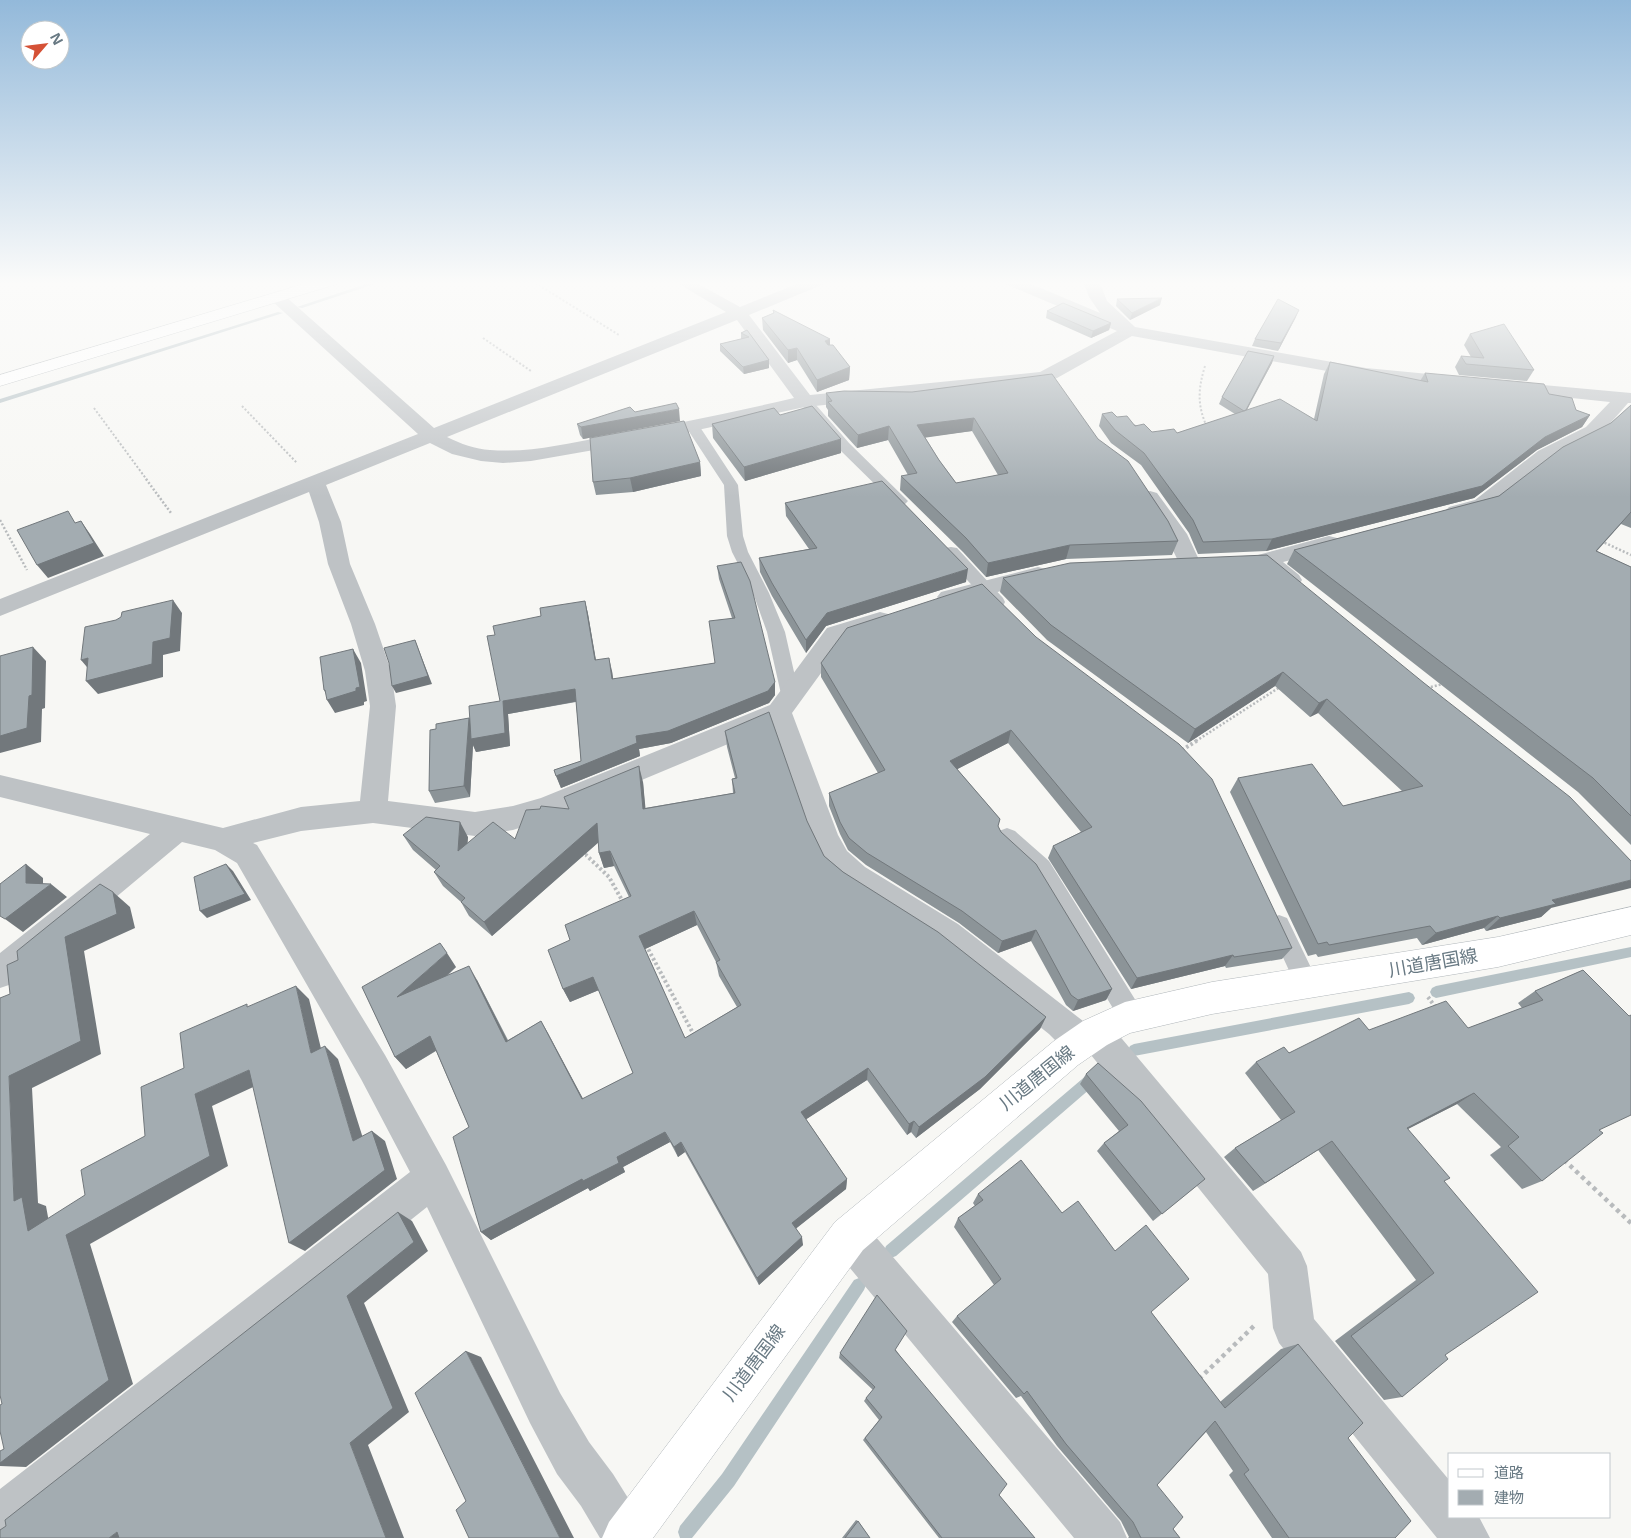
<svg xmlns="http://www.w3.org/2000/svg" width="1631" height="1538" font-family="'Open Sans','Noto Sans JP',sans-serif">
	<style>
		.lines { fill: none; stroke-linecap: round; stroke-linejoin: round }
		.stream { fill: #b5c1c5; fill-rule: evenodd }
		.secondary-casing { stroke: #b0b6ba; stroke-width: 1 }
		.primary-casing { stroke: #afb5b8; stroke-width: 1 }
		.path-far3 { stroke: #b8bbbd; stroke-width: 2; stroke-dasharray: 2 2; stroke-linecap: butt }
		.path-far2 { stroke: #b8bbbd; stroke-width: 2.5; stroke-dasharray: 2 2; stroke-linecap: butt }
		.path-far1 { stroke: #b8bbbd; stroke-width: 4; stroke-dasharray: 2.5 2.5; stroke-linecap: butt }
		.path { stroke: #b8bbbd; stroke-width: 4.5; stroke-dasharray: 4 4; stroke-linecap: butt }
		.service { fill: #bec2c5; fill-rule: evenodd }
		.minor { fill: #bec2c5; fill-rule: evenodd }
		.secondary { fill: #fff; fill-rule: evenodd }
		.primary { fill: #fff; fill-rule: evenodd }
		.wall { fill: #8c9498; fill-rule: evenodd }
		.shaded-wall { fill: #72787c }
		.building { fill: #a3acb1; stroke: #72787c; fill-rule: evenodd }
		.labels { text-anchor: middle; stroke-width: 5; stroke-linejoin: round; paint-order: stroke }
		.near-street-label { font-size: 18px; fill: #687983; stroke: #fff }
	</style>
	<rect width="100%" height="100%" fill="#f7f7f4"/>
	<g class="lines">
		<path class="stream" d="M375,281H384L302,308L297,307Z
			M278,312L283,313L0,403V399Z
			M1631,947V957L1436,998L1432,996L1430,992L1432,988L1436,986Z
			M1409,992L1413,994L1415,998L1413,1002L1409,1004L1134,1056L1130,1054L1128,1050L1130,1046L1134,1044Z
			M1093,1072L1098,1074L1099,1078L1098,1082L896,1256L891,1258L886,1256L884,1251L886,1246L1088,1074Z
			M859,1278L864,1280L866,1285L864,1290L734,1486L692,1538H680L678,1532L680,1526L722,1474L854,1280Z"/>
		<defs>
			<path id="secondary" d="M1631,907V935L1498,967L1212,1014L1130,1033L1107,1045L1078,1065L863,1250L653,1538H602L609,1522L835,1222L1054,1041L1083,1021L1125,1002L1212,982L1498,937Z"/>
			<path id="primary" d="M314,281H339L337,284L0,386V375Z"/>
		</defs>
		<use href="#secondary" class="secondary-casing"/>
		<use href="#primary" class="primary-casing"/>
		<path class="path-far3" d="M532,281L619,335
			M483,338L531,371
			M1205,366C1198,389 1197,405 1207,427
			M242,406L297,463
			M94,408L147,480"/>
		<path class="path-far2" d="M146,479L171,513
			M0,520L27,570
			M1601,541L1631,555
			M1427,688L1443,684
			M1196,741L1280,687"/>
		<path class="path-far1" d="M1182,750L1198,740
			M580,855H586L609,877L623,902
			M646,945L695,1037
			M1428,997L1436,1008"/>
		<path class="path" d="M1564,1160L1631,1223
			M1199,1379L1256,1324"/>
		<path class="service" d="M805,397L810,398L849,443L905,498L908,501L905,504H895L839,449L798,401Z
			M693,423L698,424L738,485L743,536L748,552L769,593L785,632L799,694L797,699L790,701L783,699L781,694L767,632L753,593L732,552L727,536L724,485L686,427Z
			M951,547L957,548L1003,598L1005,602L1003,606L997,608L991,606L945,556L943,552L945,548Z
			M1007,828L1015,831L1049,861L1141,1009L1144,1017L1141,1025L1132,1029L1123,1025L1033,875L999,843L996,837L999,831Z
			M1279,915L1287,918L1315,976L1319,984L1315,992L1307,995L1299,992L1268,925L1271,918Z"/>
		<path class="minor" d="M674,281H693L740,307L804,281H826L824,284L749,315L810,395L1040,372L1117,331L1005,284L1003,281H1024L1100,313L1089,297L1083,281H1099L1107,301L1135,327L1366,368L1460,377L1466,378L1469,382L1466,386L1460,387L1366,378L1132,336L1057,378L1043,382L805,407L651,440L531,461L503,463L481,461L452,454L430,443L326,485L341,522L350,564L375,624L391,671L396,706L388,801L475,812L513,806L541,798L770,705L827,628L880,612L888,614L892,620L888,626L845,640L792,713L838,835L847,851L865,867L958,924L1083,1021L1095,1017L1107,1021L1301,1252L1307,1266L1314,1319L1450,1481V1517H1479L1490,1538H1437L1279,1343L1273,1328L1268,1274L1091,1055L1081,1059L1069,1054L1049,1034L936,944L843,885L825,869L809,836L771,726L558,815L513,830L475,836L373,823L301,831L253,843L257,845L385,1055L446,1165L560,1393L589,1442L613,1474L643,1522L650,1538H600L581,1506L557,1474L530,1423L427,1207L16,1534L7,1538H0V1489L410,1172L361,1079L237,863L215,850L182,842L12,984L0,988V953L150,834L0,797V775L223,828L301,807L360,801L370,706L365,671L351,624L328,564L319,522L309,492L0,616V599L418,434L272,301L270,298L272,295H284L434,428L726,312ZM737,320L794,398C730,413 667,426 603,437C566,444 528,453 490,450C475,449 461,444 447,437Z
			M1510,382L1631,393V403H1628L1600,435L1552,459L1489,508L1456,517L1449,515L1445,511L1449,507L1475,500L1538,451L1586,427L1610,402L1504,391L1501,387L1504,383Z
			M1150,491L1157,493L1187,534L1201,564L1198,569L1190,571L1182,569L1165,534L1140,497L1143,493Z
			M1329,536L1337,538L1340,543L1337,548L1283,562L1299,575L1302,580L1299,585C1296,586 1294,587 1291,587C1281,587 1260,568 1255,560L1258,555Z
			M1038,567L1046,569L1049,574L1046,579L949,605L941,602L937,597L941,592Z
			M849,1216L863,1222L1120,1522L1127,1538H1074L835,1250L829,1236L835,1222Z"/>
		<use href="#secondary" class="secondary"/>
		<use href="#primary" class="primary"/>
	</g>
	<path class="wall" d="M1117,299L1160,305L1130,320L1116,306Z
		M773,310L830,345L850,367L849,380L817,392L797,360L788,363L763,330L762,318L773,313Z
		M1047,311L1111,323L1109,330L1091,338L1046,318Z
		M1296,317L1278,351L1252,346L1255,339Z
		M747,330L769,360V368L744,374L720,351V344L741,339V333Z
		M1470,334L1534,370L1527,381L1459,375L1455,367L1461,356L1471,357L1464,345Z
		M1274,356L1272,363L1247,410L1314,419L1324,374L1330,362L1420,381L1425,373L1549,394L1576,410L1590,415L1582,427L1537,450L1474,498L1266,551L1198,554L1189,533L1141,465L1111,443L1099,426L1102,414L1117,417L1152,432L1177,433L1235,414L1219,404L1222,397Z
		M826,393L1098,439L1178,541L1172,555L1066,559L986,577L963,552L900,490L901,476L908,475L888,440L857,448L828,416V410L826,407ZM972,431L998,475L956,483L939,460L925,437Z
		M1631,405V528L1621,524L1597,551L1631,567V845L1578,792L1287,564L1294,550L1499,496L1611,423Z
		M635,412L680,421L583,439L580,435L577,424Z
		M780,415L841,453L745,481L713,438L712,424Z
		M700,462L701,476L633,492L596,495L593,482Z
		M785,503L966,582L826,626L806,653L772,596L760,572L759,558L809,549L786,516Z
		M1267,555L1551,908L1541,917L1486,931L1484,928L1422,945L1417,938L1318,957L1316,954L1308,956L1230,792L1238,778L1343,806L1402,791L1318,713L1310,717L1275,686L1188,743L1047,640L1000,592L1003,578Z
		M717,566L775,682V695L769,703L671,743L639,749L640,756L561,788L554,770L581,761L576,702L508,714L510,746L476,752L473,745L470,797L435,803L429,791L436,729L469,718L470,719L500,701L495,635L541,616L585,601L588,614L596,660L612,671L613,679L715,663L732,618L719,579Z
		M982,584L1292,948L1282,959L1226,968L1225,966L1131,989L1048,858L1053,846L1081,832L1008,743L957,769L1000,819L998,826L1001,832L1112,989L1106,1000L1073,1011L1066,1005L1031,941L998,953L959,923L866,865L848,850L840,834L829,806V793L878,773L821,677V663Z
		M725,731L807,821L824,856L843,872L1046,1017L1040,1029L980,1089L916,1138L911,1132L907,1135L867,1080L806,1119L847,1179L846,1189L796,1228L803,1245L759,1285L685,1152L678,1157L670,1142L623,1167L625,1172L590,1191L588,1188L491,1240L481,1232L469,1127L436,1051L406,1069L395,1057L362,987L456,967L447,976L477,980L508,1040L541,1021L583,1099L633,1073L599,990L570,1002L563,989L570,940L629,897L614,866L604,868L599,853V842L492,936L469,916L461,902L443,886L434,872L436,870L413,850L403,835L468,837L467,843L515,839L540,809H568L643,782L645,808L733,793L732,779L735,778L727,747ZM697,925L716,962L719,976L737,1007L685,1038L645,949Z
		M1583,970L1599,1130L1542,1181L1522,1189L1490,1155L1501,1147L1457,1104L1408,1129L1444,1181L1445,1355L1402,1397L1384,1400L1335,1341L1416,1280L1318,1150L1253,1191L1224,1157L1235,1148L1281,1120L1245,1073L1256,1062L1369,1030L1468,1028L1522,1008L1518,1003L1535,991Z
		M1086,1074L1205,1179L1153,1221L1097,1151L1104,1143L1119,1131L1080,1084Z
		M978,1194L1062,1213L1151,1312L1220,1402L1281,1349L1298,1344L1348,1438L1395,1538H1272L1229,1475L1233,1471L1206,1432L1157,1485L1173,1529L1180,1538H1128L1129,1537L1121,1521L1057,1446L1021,1396L1016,1398L952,1322L957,1316L994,1285L954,1227L958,1218L975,1206L973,1203Z
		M896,1350L999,1495L1035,1538H939L863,1440L879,1420L864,1401L866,1398L873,1390L839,1358L840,1353Z
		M856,1520L858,1521L870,1538H842Z"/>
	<path class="shaded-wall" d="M1162,298L1160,305L1130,320L1132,313Z
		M1299,310L1296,317L1278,351L1281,343Z
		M1111,323L1109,330L1091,338L1093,331Z
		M830,339V352L825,341Z
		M797,348V360L788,363V350Z
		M1274,356L1272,363L1242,418L1245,411Z
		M769,360V368L744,374L743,367Z
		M850,367L849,380L817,392V380Z
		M679,409L680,421L583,439L581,427Z
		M1590,415L1582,427L1537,450L1474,498L1266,551L1272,539L1545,437Z
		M974,418L972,431L916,439L917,425Z
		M889,426L888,440L857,448L858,435Z
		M841,439V453L745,481L744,467Z
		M700,462L701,476L633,492L630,478Z
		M81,521L90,534L104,556L48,578L37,565Z
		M1070,545L1066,559L986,577L988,563Z
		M968,569L966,582L826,626L806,653V640L827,613Z
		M173,600L182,613L180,651L163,655V677L98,694L86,681L153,642Z
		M585,601L588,614L598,673L595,660Z
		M415,640L432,684L396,693L392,686Z
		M33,647L46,661L45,708L42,709L41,742L0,753V736L29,696Z
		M353,649L361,663L367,701L364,702V705L335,713L327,700L329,699L324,690H325Z
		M88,658L92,673L81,660Z
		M609,658L612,671L615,692L612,679Z
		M1283,672L1275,686L1188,743L1195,729Z
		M775,682V695L769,703L671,743L639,749L640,756L561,788L556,776L636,736Z
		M575,689L579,701L508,714L510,746L476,752L473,745L470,797L464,786L469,718L474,729L503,701Z
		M1327,699L1318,713L1310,717L1319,703Z
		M1011,730L1008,743L948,774L950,761Z
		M639,766L643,782L647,824L643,809Z
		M460,822L468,837L466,866L458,851Z
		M597,823L602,839L492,936L484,922Z
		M610,851L614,866L604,868L599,853Z
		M26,864L43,878V890L51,884L67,897L23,932L5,919L26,883Z
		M226,864L233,871L251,900L207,918L200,911Z
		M1631,880V888L1551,908L1541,917L1486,931L1500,918L1552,900Z
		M113,892L130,907L135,928L84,951L101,1054L32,1088L38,1203L46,1206L52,1239L28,1231L14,1201L9,1076L65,937Z
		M694,911L697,925L643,950L639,936Z
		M1498,916L1484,928L1422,945L1436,933Z
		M1036,930L1031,941L998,953L1002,941Z
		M447,953L456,967L408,1010L397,997Z
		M1233,955L1225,966L1131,989L1137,978Z
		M469,966L477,980L514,1054L506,1042Z
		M593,977L599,990L570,1002L563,989Z
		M296,986L309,999L325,1065L311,1053Z
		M1112,989L1106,1000L1073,1011L1078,1000Z
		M1046,1017L1040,1029L980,1089L916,1138L919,1127Z
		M541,1021L548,1033L589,1110L582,1099Z
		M430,1036L440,1048L406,1069L395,1057Z
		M325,1046L338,1059L367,1151L353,1141Z
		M868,1068L867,1080L802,1122L801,1112Z
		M249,1070L264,1082L212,1106L228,1166L90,1244L133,1384L26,1467L0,1466V1463L66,1235L195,1094Z
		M1474,1093L1457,1104L1392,1137L1407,1128Z
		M914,1121L911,1132L907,1135L909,1124Z
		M372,1131L385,1141L397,1179L305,1251L289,1243Z
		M665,1132L670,1142L623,1167L625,1172L590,1191L588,1188L491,1240L481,1232L617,1157Z
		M1332,1141L1318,1150L1253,1191L1265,1183Z
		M681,1142L685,1152L678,1157L674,1147Z
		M847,1179L846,1189L793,1231L792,1223Z
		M398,1212L412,1221L428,1251L364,1303L409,1412L368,1445L404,1538H386L350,1443L347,1296Z
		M802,1237L803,1245L759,1285L757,1278Z
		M466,1351L481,1357L574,1538H560Z
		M117,1532L136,1538H109Z"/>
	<path class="building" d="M1162,298L1132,313L1117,299Z
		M1278,299L1299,310L1281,343L1255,339Z
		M1063,303L1111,323L1093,331L1047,311Z
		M773,310L830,339L825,341L828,345H833L850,367L817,380L797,348L788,350L762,318L774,313Z
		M1504,324L1534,370L1466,364L1461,356L1484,358L1470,334Z
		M747,330L769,360L743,367L720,344L749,337L741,333Z
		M1248,351L1274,356L1246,410L1244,411L1222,397Z
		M1330,362L1428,382L1425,373L1544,384L1549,394L1572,398L1576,410L1590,415L1545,437L1482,486L1272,539L1203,542L1193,520L1144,453L1115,430L1102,414L1112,412L1117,417L1127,416L1135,426L1144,424L1152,432L1174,429L1177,433L1280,399L1317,421Z
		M1052,374L1098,439L1128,461L1168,521L1178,541L1070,545L988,563L966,538L901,476L917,473L889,426L858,435L828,402L832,401L826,393L844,391L912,392ZM974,418L1008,473L956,483L939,460L917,425Z
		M676,403L679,409L581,427L577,424L630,407L635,412Z
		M1631,405V512L1596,551L1631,567V816L1593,778L1294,550L1499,496L1563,447L1611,423Z
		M812,406L841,439L744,467L712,424L774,408L780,415Z
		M684,421L700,462L630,478L593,482L590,438Z
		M882,481L968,569L827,613L806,640L772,583L759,558L817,548L785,503Z
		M68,511L75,523L81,521L94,543L37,565L17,530Z
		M1267,555L1424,683L1570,797L1631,861V880L1552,900L1556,904L1500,918L1498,916L1436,933L1430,926L1329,945L1327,942L1318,944L1238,778L1312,764L1343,806L1423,786L1327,699L1319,703L1283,672L1195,729L1051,625L1003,578L1070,563Z
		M741,562L750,581L775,682L768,691L668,731L636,736L637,743L556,776L554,770L581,761L575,689L503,701L505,733L471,739L469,706L500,701L487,636L495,635L493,626L541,616L540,608L585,601L595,660L609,658L612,679L715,663L709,621L735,618L717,566Z
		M982,584L1036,637L1179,744L1212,779L1292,948L1234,957L1233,955L1137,978L1053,846L1092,827L1011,730L950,761L1000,819L998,826L1001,832L1036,864L1112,989L1078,1000L1071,995L1036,930L1002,941L962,911L867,853L849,838L840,822L829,793L885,770L821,663L847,628Z
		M173,600L170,638L153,642L152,664L86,681L88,658L81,660L85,627L116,620L121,617L122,612Z
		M415,640L428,676L392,686L389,663L384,648Z
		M33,647L32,695L29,696L27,728L0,736V656Z
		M353,649L360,687L356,688V691L327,700L325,690H324L320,657Z
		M769,712L807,821L824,856L843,872L938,932L1046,1017L985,1077L919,1127L914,1121L909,1124L868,1068L801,1112L847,1179L792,1223L802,1237L757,1278L681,1142L674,1147L665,1132L617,1157L619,1163L583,1181L582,1179L481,1232L453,1137L469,1127L430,1036L395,1057L362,987L440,943L447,953L397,997L469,966L506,1042L541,1021L582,1099L633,1073L593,977L563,989L548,950L570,940L565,925L631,896L610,851L599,853L597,823L484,922L461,902L465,898L434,872L440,866L403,835L426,817L460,822L458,851L493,822L515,839L526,810L540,809L541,806L569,809L564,797L639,766L643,809L735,793L732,779L737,778L725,731ZM694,911L720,960L716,962L741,1005L685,1038L639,936Z
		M469,718L464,786L429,791L430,730L436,729V724Z
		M26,864V883L51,884L5,919L0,916V884Z
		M226,864L245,894L200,911L194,877Z
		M100,884L113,892L117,914L65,937L81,1041L9,1076L14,1201L22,1197L28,1231L85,1195L81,1170L145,1136L141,1087L184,1068L180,1033L247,1004V1007L296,986L311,1053L325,1046L353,1141L372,1131L385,1170L289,1243L249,1070L195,1094L210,1156L66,1235L109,1380L0,1463V1451L4,1449L0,1431V1405L2,1404L0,1395V998L10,994L7,965L18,960L17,951Z
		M1583,970L1629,1016L1631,1015V1115L1599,1130L1603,1133L1542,1181L1508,1146L1519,1137L1474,1093L1407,1128L1450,1178L1444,1181L1538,1292L1445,1355L1448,1359L1402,1397L1351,1336L1434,1273L1332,1141L1265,1183L1235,1148L1295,1112L1256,1062L1284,1047L1289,1053L1359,1018L1369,1030L1446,1001L1468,1028L1543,1000L1535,991Z
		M1098,1063L1141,1101L1205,1179L1162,1214L1104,1143L1128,1125L1086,1074Z
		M1021,1160L1062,1213L1078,1201L1115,1251L1146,1225L1189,1279L1151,1312L1225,1408L1298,1344L1363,1423L1348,1438L1411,1521L1395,1538H1289L1244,1474L1249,1470L1215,1421L1157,1485L1183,1517L1173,1529L1180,1538H1141L1133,1522L1066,1444L1027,1391L1024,1394L957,1316L1001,1279L958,1218L983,1200L978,1194Z
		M398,1212L414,1242L347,1296L393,1408L350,1443L386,1538H119L117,1532L109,1538H0V1530L6,1526L5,1520Z
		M877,1295L907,1331L895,1350L1007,1484L999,1495L1035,1538H942L865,1438L882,1417L866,1398L875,1387L840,1353Z
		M466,1351L560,1538H469L456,1510L466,1501L415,1393Z
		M858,1521L870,1538H845Z"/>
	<linearGradient id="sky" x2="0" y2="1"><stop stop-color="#93b9da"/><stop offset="0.57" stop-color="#fbfbfa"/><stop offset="1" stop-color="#fbfbfa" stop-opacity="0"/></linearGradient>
	<rect width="1631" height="497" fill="url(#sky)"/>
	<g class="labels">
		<g class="near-street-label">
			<text transform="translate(1433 963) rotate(-10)" y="6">川道唐国線</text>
			<text transform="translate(1037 1078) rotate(-39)" y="6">川道唐国線</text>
			<text transform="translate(754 1363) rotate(-53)" y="6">川道唐国線</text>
		</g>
	</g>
	<rect x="1448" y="1453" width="162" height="65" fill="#ffffff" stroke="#c3c9cd"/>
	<rect x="1458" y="1469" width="25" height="8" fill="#ffffff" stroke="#c3c9cd"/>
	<text x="1494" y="1478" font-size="15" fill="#687983">道路</text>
	<rect x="1458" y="1490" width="25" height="15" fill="#a3acb1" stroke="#c3c9cd"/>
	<text x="1494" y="1503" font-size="15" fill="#687983">建物</text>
	<g transform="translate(45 45) rotate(62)"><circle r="24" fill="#ffffff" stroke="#c3c9cd"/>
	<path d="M0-4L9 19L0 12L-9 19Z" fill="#d55136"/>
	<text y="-8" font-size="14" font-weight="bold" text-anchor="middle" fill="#687983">N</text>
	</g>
</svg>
